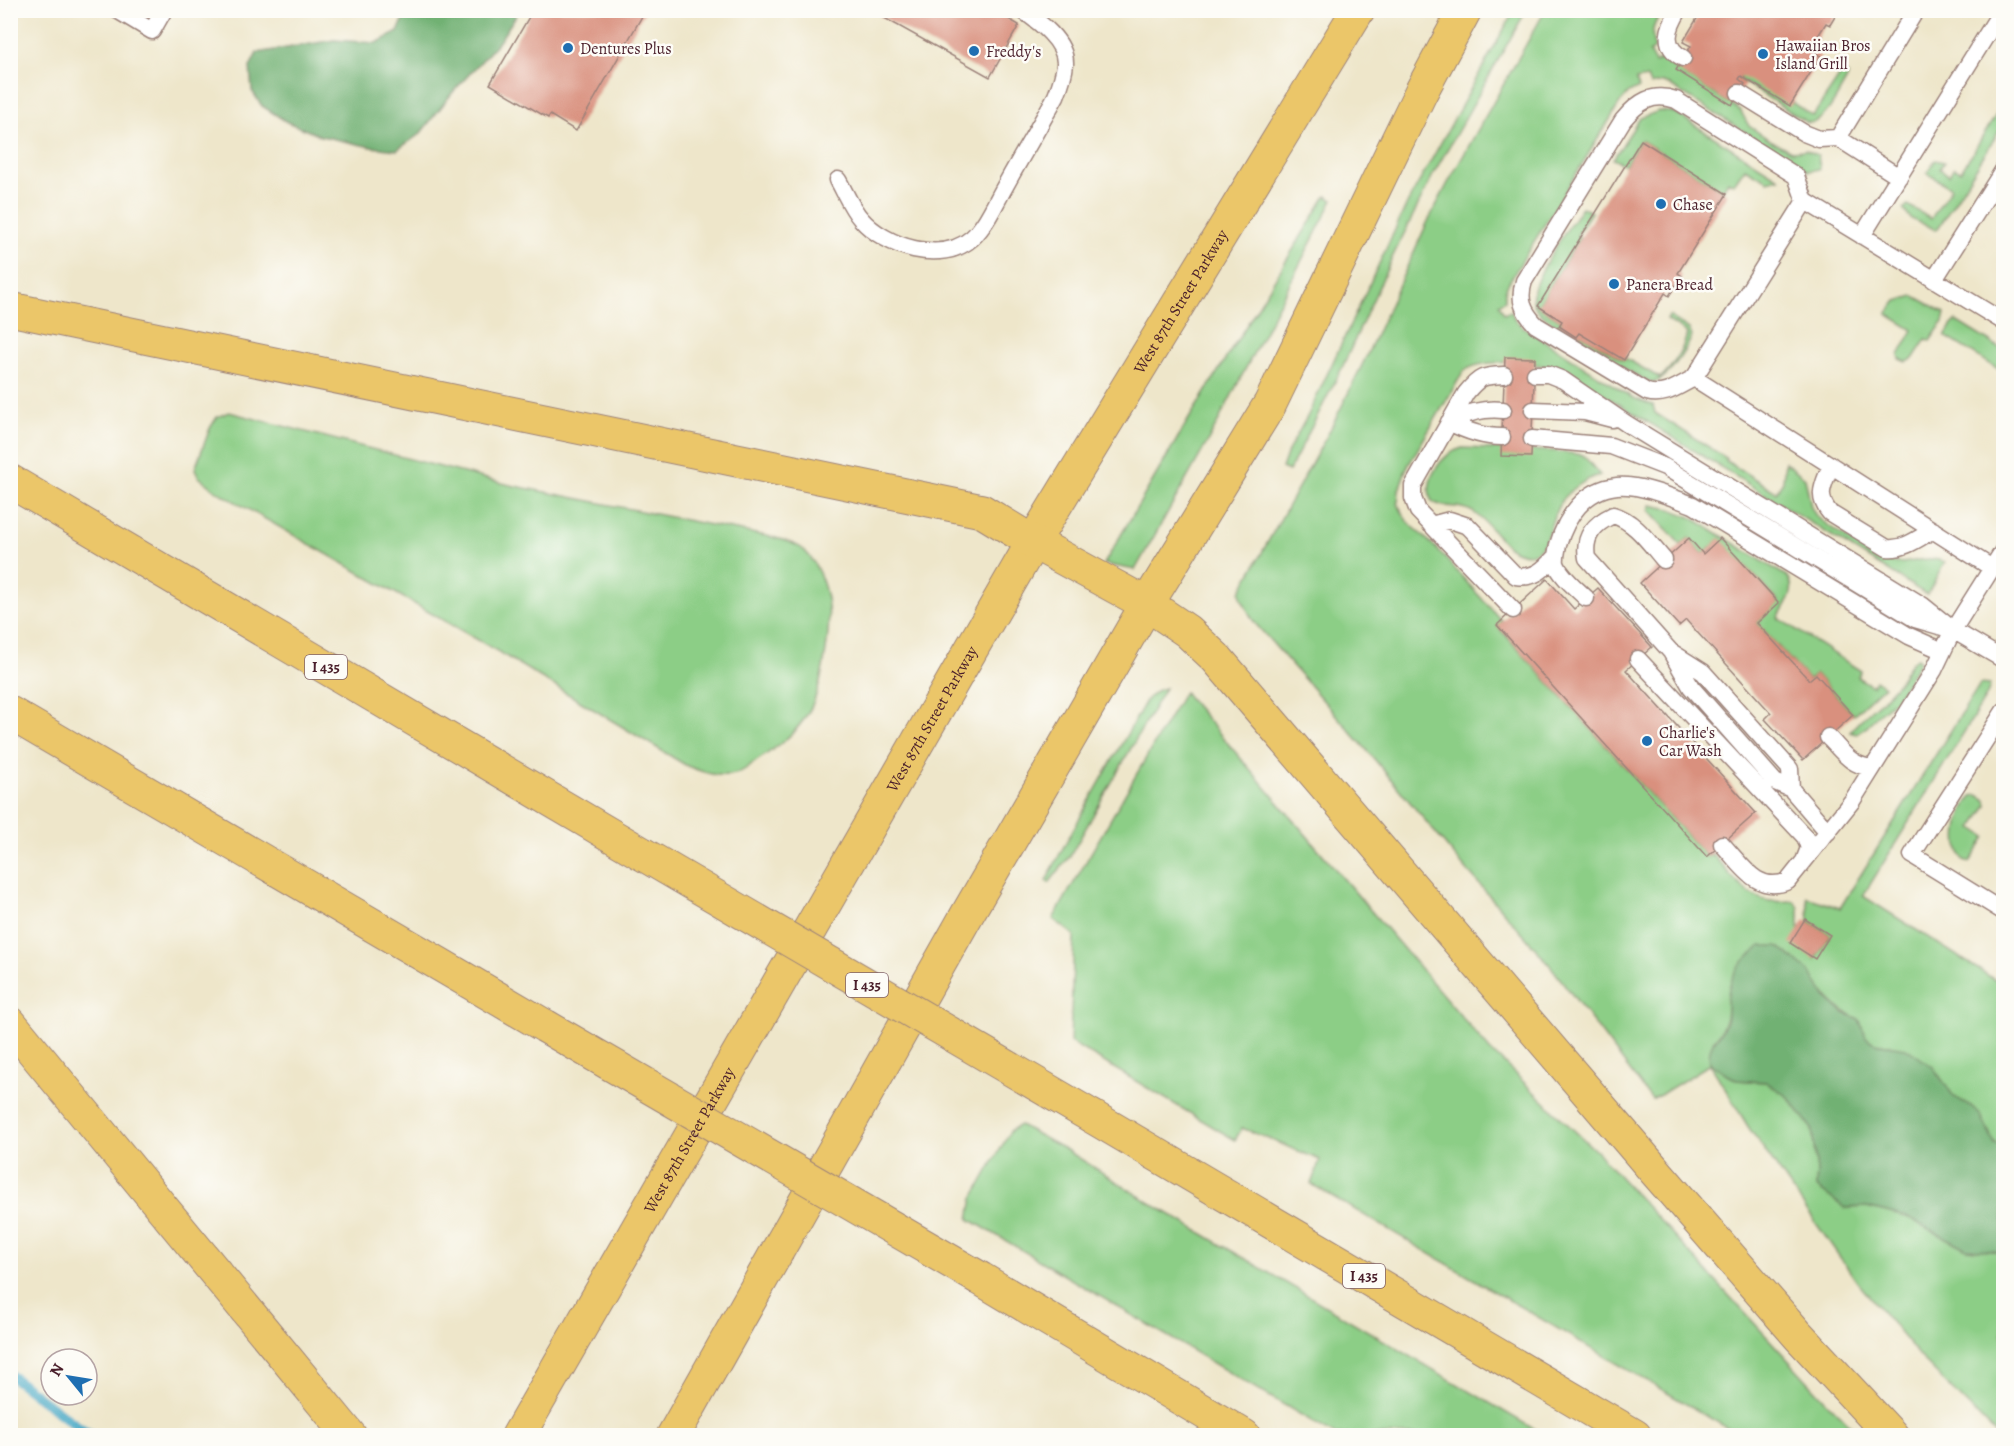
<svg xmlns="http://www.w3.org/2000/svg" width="2014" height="1446" font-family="Alegreya,serif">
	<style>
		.green { fill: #8cce86; stroke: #6b7658; stroke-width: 1.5 }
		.forest { fill: #71b173; stroke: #5e684f; stroke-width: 1.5 }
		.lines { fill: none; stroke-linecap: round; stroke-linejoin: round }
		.stream { stroke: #44a7c4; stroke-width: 10 }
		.building { fill: #d9907e }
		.service-casing { stroke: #9c827a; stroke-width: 19 }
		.primary-casing { stroke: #9c827a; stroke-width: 35 }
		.motorway-casing { stroke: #9c827a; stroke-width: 35 }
		.service { stroke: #fff; stroke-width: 16 }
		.primary { stroke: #ebc669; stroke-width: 33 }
		.motorway { stroke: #ebc669; stroke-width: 33 }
		.motorway-bridge-casing { stroke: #9c827a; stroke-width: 35; stroke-linecap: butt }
		.motorway-bridge { stroke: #ebc669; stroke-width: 33 }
		.poi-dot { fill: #1f6fb2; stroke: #fdfcf7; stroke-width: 2 }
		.labels { text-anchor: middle; stroke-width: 5; stroke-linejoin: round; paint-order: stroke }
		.shield { fill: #fdfcf7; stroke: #806168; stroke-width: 1.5 }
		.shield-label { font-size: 15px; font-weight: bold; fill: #4a1f2b }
		.poi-label { font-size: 16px; fill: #4a1f2b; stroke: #fdfcf7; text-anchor: start }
		.street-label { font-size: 16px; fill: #4a1f2b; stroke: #fdfcf7 }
	</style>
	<rect width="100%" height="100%" fill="#fdfcf7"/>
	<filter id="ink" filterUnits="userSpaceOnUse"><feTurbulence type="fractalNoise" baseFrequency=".0167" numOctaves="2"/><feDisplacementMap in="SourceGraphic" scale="12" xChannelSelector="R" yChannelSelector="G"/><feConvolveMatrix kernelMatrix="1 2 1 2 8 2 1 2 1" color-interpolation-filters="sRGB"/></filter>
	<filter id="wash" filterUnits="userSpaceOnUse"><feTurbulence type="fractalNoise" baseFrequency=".008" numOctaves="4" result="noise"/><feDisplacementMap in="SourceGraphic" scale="24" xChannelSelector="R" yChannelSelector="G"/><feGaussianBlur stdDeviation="1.35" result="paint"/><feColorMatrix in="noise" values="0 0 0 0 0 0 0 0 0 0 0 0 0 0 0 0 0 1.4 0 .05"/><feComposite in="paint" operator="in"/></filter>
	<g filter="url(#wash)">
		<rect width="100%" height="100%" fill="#eee6ca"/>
		<path class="green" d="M1514,11H1526L1434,173L1392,258L1342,368L1289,471L1282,468L1288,451L1308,415L1408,202Z
			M1545,11H1662C1654,24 1649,33 1655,48L1649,52L1655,63L1662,59L1674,68L1740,110L1749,126L1770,140L1791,151L1806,150L1818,155L1820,169L1808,171L1664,82L1650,85L1647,78L1636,80L1639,88L1629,93L1620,103L1509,282L1505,291V300L1499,304L1504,314L1511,311L1515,320L1523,327L1633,398L1653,405L1655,413L1726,458V461L1776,492L1783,481L1785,462L1805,478L1811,507L1816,516C1829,527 1880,562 1895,563C1917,564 1921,554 1945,562L1927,595L1564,370C1541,364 1482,356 1463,372L1406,469L1399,490L1398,504L1407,521L1435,547L1502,621L1497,626L1707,857L1712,854C1728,871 1745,898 1770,901C1778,902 1787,901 1794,901L1799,907V929L1815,959L1830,935L1809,921L1807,897L1840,908L1980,684L1990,685L1987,695L1863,896L2003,985V1147L1995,1144L1980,1114L1971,1106L1954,1097L1933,1067L1890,1045L1874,1043L1866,1037L1859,1019C1834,1009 1822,992 1808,970L1728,993C1727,1014 1728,1024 1713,1041L1736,1080L1766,1082L1788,1097L1812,1129L1817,1171L1816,1187L1845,1208L1867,1207L1906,1217L1967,1249L2003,1252V1435H1997L1926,1363L1858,1283L1749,1128L1710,1064L1652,1100L1549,964L1458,860L1365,748L1254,622L1242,600L1240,592L1329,432L1366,357L1428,221L1449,181Z
			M1843,71L1848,75L1847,79C1839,92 1823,129 1806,122L1739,79L1743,72L1813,116Z
			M2003,104V125L1937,230L1911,219L1903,209L1908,205L1931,219L1951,188L1927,173L1935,160L1944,162L1940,169L1949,175L1954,168L1961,171Z
			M1659,111L1671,112L1677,114L1779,178L1768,181L1745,168L1734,184L1728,181L1722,191L1641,140L1625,165L1613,159L1640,118Z
			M1326,196L1333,200L1207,443L1135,570L1104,564L1190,417Z
			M1582,207L1591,212L1577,235L1580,237L1538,306L1562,321L1559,326C1549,320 1536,314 1533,301C1528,283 1571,224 1582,207Z
			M1914,296L1945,313L1943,322L1930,341L1926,339L1913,359L1907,362L1900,359L1899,355L1913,330L1887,314L1897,301Z
			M1669,316L1689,329L1692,336C1687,348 1667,381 1654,382C1642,383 1590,345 1576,337L1579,333L1623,360L1625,358L1660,378C1673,367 1684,349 1687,333L1667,320Z
			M1956,321L2003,350V372L1945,336L1951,326Z
			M229,412L510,485L776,538C785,541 798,544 805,551C818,564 826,588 828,605C831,632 822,690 808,713C795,735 776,748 755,762C750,765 745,770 740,772C723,780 702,772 687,766L492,648L218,492L199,477L195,469L210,428L217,417Z
			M1462,448L1554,451L1583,455L1600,475C1585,479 1570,490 1561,502C1546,522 1550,572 1508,547C1497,536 1486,521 1473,512C1459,503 1441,510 1431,500C1424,479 1441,454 1462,448Z
			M1651,505L1671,509L1693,518L1788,577C1798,592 1784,605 1778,618L1861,671L1857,677L1872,686L1875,680L1884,686L1853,715L1816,674L1809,680L1757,623L1779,602L1720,539L1703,554L1689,538L1681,545L1649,510Z
			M1917,658L1920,661L1896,699L1875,717L1867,727L1856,734L1850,732C1864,713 1886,700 1900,680C1905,672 1909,662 1917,658Z
			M1165,688L1070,856L1049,883L1046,881L1065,844L1147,699L1158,690Z
			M1184,692L1490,1050L1597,1152L1825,1400L1860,1435H1739L1311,1184L1320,1160L1242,1128L1235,1140L1070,1042L1074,935L1053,919Z
			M1978,795L1986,800L1987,805L1973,828L1986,837L1970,862L1964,860C1951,842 1959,812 1972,796Z
			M1020,1125L1068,1151L1147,1201L1544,1435H1335L969,1219L973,1198L1011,1130Z"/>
		<path class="forest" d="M407,11H519L498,43L453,92L420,134L397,150L371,147L321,136L287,122L262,106L252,91L250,67L257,53L334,40L376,43L398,32Z
			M1761,946H1778L1808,970L1825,996L1844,1013L1859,1019L1866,1037L1874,1043L1906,1048L1933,1067L1954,1097L1971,1106L1980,1114L1995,1144L2003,1147V1252L1967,1249L1906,1217L1867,1207L1845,1208L1816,1187L1817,1171L1812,1129L1788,1097L1766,1082L1736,1080L1710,1063C1706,1042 1720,1039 1726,1022C1728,1013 1726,1003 1728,994C1731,971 1744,959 1761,946Z"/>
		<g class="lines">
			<path class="stream" d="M10,1375L73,1423L93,1436"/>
		</g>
		<g id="blocks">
			<path class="building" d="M533,10L645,11L576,131L550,115L548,118L490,84Z
				M870,10H993L1019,25L990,77Z
				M1702,10H1839L1830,25L1826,23L1810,49L1821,56L1790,106L1741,76L1739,79L1745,84L1732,105L1676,70L1691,46L1683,42Z
				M1641,140L1727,194L1678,273L1682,276L1669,296L1665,293L1624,360L1579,333L1576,337L1559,326L1562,321L1538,306Z
				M1505,357L1535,358L1531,457L1501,456Z
				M1689,538L1703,554L1720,538L1779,603L1757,623L1809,680L1816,674L1853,715L1803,760L1765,719L1771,713L1686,620L1679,626L1640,583Z
				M1547,579L1574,609L1598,588L1652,647L1626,670L1756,813L1707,857L1497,625Z
				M1805,919L1830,935L1815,959L1790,943Z"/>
		</g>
	</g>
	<g filter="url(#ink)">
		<use href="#blocks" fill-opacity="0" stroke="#9c827a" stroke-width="1.5"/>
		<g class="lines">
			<defs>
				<path id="service" d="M117,10L152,31L164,10
					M1679,10C1668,28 1661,46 1683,58
					M1739,93L1804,133L1819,139L1838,138
					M1899,177L1838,138L1916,10
					M838,180C845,192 851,208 861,219C885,247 942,265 972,238C986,225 995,204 1004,188C1021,157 1039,127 1056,96C1060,86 1064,76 1065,64C1066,41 1039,22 1022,10
					M1862,236L2002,10
					M1934,280L2004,169
					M1535,374H1548L1563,380L1627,424L1922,605L1953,630L2004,660
					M1504,375C1483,376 1480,376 1466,393L1413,486V498L1418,511L1513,610
					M1694,378C1678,386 1665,397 1647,392L1536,325C1523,311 1518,300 1524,281L1623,120C1638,102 1652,92 1676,100L1796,176L1805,201
					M1533,410L1585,412L1612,419
					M1449,422C1467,413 1482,408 1503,410
					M1449,422C1466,431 1482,437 1502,437
					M1532,439L1611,446L1665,467L1915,619L1946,628
					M1831,465C1824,484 1815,495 1830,513L1887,548C1904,550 1919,538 1933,530
					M1431,525L1450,520L1468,526L1516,576C1535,579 1544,569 1556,556
					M1664,560C1650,544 1635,521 1613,515C1594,524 1583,536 1587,558L1671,652L1691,687L1775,782L1791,789
					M1992,568L1694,378L1805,201L2004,322
					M1586,598C1577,589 1560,576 1556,563C1555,557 1557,551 1558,545C1566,517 1585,489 1617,486C1640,484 1671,497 1693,505L1909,636L1943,651
					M1673,653L1703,672L1790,769L1791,789L1828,832
					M1638,659L1805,837L1809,848L1804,861
					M2004,711L1912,855L2004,912
					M1828,737C1843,752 1850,765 1872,768
					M1722,844C1742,865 1757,894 1788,881L1852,801L1934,670L1953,630L2004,549"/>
				<g id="primary">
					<path id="s1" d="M518,1436L1033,542L1358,10"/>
					<path d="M673,1436L968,913L1147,604L1270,404L1421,92L1465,10"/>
				</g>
				<path id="motorway" d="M10,309L982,511L1033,542L1147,604L1187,631L1217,659L1649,1164L1798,1335L1892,1436
					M10,481L641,853
					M10,713L545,1026
					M10,1023L350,1436
					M1093,1117L1635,1436
					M981,1279L1244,1436"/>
			</defs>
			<use href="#service" class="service-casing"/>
			<use href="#primary" class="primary-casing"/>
			<use href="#motorway" class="motorway-casing"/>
			<use href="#service" class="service"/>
			<use href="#primary" class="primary"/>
			<use href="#motorway" class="motorway"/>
			<defs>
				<path id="motorway-bridge" d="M641,853L1093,1117
					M545,1026L981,1279"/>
			</defs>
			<use href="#motorway-bridge" class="motorway-bridge-casing"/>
			<use href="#motorway-bridge" class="motorway-bridge"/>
		</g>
	</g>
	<g class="poi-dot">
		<circle cx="568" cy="48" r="6"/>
		<circle cx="974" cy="51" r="6"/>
		<circle cx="1763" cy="54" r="6"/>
		<circle cx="1661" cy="204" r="6"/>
		<circle cx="1614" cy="284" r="6"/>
		<circle cx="1647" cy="741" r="6"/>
	</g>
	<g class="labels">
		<g class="shield">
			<rect x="305" y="655" width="42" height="24" rx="4.5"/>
			<rect x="846" y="973" width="42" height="24" rx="4.5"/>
			<rect x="1343" y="1264" width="42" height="24" rx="4.5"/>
		</g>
		<g class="shield-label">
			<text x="326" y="672">I 435</text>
			<text x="867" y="990">I 435</text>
			<text x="1364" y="1281">I 435</text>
		</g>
		<g class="poi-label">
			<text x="1775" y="51">Hawaiian Bros<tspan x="1775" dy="18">Island Grill</tspan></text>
			<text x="580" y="54">Dentures Plus</text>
			<text x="986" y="57">Freddy's</text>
			<text x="1673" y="210">Chase</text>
			<text x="1626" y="290">Panera Bread</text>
			<text x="1659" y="738">Charlie's<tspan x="1659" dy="18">Car Wash</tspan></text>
		</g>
		<g class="street-label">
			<text dy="6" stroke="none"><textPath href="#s1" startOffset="1314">West 87th Street Parkway</textPath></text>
			<text dy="6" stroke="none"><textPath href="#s1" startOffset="828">West 87th Street Parkway</textPath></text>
			<text dy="6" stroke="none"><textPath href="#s1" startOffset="342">West 87th Street Parkway</textPath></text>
		</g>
	</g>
	<rect width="2014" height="1446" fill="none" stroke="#fdfcf7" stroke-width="36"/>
	<g transform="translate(69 1377) rotate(300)"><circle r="28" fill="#fdfcf7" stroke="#b5a4a5" stroke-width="1.5"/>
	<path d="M0-4.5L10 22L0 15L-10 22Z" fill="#1f6fb2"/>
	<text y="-9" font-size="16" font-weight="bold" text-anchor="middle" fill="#4a1f2b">N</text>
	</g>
</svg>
